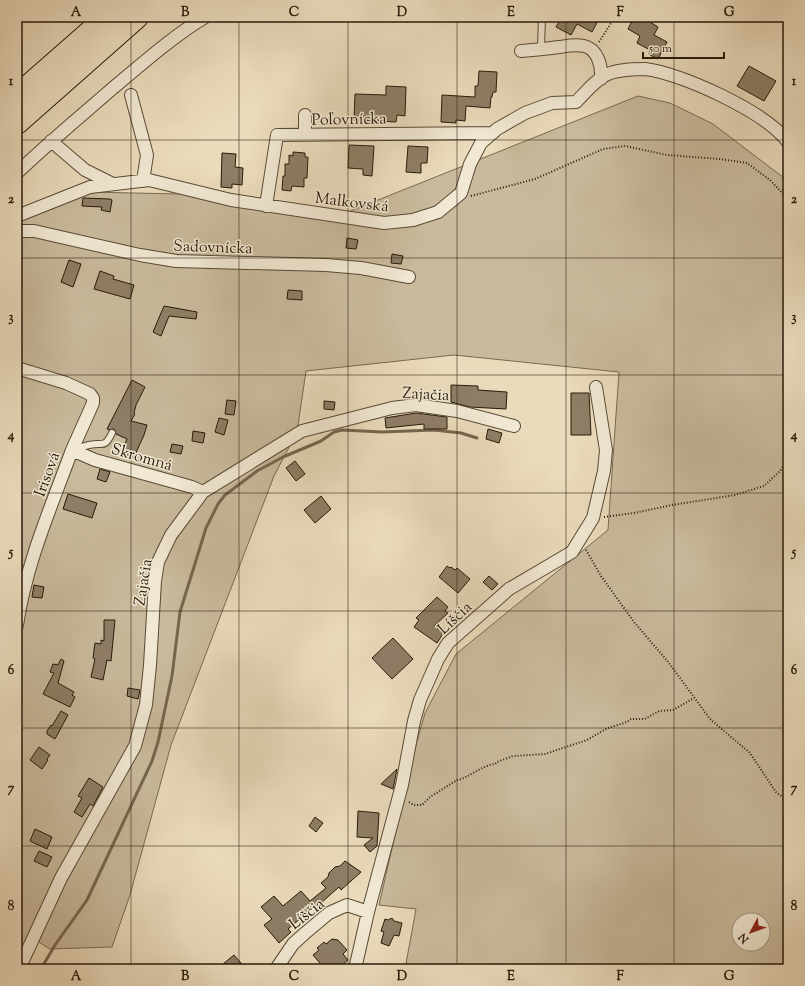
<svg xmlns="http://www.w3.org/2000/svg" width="805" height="986" font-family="'Sorts Mill Goudy',serif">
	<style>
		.green { fill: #c9ba9d; stroke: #786a52; fill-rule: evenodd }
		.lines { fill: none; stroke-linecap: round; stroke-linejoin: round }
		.stream { stroke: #75664f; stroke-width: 3 }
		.building { fill: #8d7e66; stroke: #281a08 }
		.service-casing { stroke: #584a35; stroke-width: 8 }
		.minor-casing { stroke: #584a35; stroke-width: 14 }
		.motorway-casing { stroke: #281a08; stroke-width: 24 }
		.path { stroke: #281a08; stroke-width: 2; stroke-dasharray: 1 2; stroke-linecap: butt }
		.service { stroke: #f1e8d3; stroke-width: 6 }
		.minor { stroke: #f1e8d3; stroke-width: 12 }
		.motorway { stroke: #eadbbc; stroke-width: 22 }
		.grid { fill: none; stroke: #281a08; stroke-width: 1; stroke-opacity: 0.55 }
		.labels { text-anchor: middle; stroke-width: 3; stroke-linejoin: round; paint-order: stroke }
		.street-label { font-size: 16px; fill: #281a08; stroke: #f1e8d3 }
		.neatline { fill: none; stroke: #281a08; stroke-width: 1.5 }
		.grid-label { font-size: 13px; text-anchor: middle; font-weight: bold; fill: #281a08 }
	</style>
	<rect width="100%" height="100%" fill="#eadbbc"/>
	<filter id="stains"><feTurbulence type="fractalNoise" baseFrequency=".005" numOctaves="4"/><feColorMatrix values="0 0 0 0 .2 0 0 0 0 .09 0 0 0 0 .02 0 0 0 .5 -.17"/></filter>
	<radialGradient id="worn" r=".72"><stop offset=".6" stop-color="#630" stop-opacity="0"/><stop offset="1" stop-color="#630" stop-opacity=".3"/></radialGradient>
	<path class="green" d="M638,96L670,103L713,124L788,181V969H405L416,909L379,905L414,752L425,713L456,654L608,530L619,372L454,355L306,371L297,432L274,476L171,745L130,895L112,947L50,949L34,939L17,969V222L87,192L180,194L328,220ZM739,920H763V944H739Z"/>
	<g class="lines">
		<path class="stream" d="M41,969L55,945L87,900L152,761L158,742L172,676L180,612L206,528L218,504L225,495L257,471L283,457L321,441L334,432L342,430L382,432L434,430L461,433L477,438"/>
	</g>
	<path class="building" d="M563,17H600L592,32L577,24L571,35L556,27L561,18L567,21V19Z
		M634,17H652L650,22L658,27L654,35L667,42L658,59L648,54L650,50L637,43L640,36L628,29Z
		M749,66L776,81L764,101L737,86Z
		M479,71L497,72L496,92H493L492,97H491L490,108L466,106L465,121L456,120V123L441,122L442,95L475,97V86H478Z
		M386,86L406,87L405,116L397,115L396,122L354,120L355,94L386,95Z
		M349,145L374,146L372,176L363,175V169L348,168Z
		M408,146L428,147L427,163H421V173L406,172Z
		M293,152L305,153V157H308L307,178H304V187L292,186L291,191L282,190L283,176H285V164H289V155L293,156Z
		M222,153L236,154L235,167L243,168L242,185L232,184V188L221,187Z
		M83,198L110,199L112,200L110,212L101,210L102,207L82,206Z
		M347,238L358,240L356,249L346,248Z
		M392,254L403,256L401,264L391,263Z
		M69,260L81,264L73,287L61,282Z
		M100,271L114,276L113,279L134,285L130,299L94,289Z
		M288,290L302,291V300L287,299Z
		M164,306L197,312L196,319L169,316L161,336L153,332Z
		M132,380L145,387L136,405L134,413L135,414L131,421L147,425L144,435L133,459L121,454L127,439L116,434L114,429L109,430L107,429Z
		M451,385L478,386V390L507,392L506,409L470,407L451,402Z
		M571,393H589L591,435H571Z
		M227,400L236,401L234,415L225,414Z
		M324,401L335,402L334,410L324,409Z
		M416,413L447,417V429H424V424L386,428L385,418Z
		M219,418L228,420L224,435L215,432Z
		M488,429L502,433L499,443L486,439Z
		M193,431L205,433L203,443L192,441Z
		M172,444L183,446L181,454L170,452Z
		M295,461L305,474L296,481L286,468Z
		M100,469L110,472L106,482L97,479Z
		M68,494L97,503L92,518L63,509Z
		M321,496L331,509L315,523L304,510Z
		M447,566L450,568L451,567L455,570L457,568L470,579L458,593L439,577Z
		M489,576L498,584L492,590L483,582Z
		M34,585L44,587L42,598L32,597Z
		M437,597L448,607L445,611L448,613L434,626L444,632L437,643L414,627L419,620L416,618Z
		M104,620H115L111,661L107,660L103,680L91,677L95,659L93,658L95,643L101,644V640L104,641Z
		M393,638L413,659L392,679L372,658Z
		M61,659L64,661L58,683L74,692L72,695L75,697L70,707L43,694L54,673L50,672L53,664L58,665Z
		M128,688L140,690L138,699L127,696Z
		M61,711L68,715L55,739L47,734V731L51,725L52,726Z
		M39,747L50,755L47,759L48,760L42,769L30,760Z
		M397,769L393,789L381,784Z
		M89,778L103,787L93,806L90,804L82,817L74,812L82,798L78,796Z
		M358,811L379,813L377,846L370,852L364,845L373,838L357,837Z
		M315,817L323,823L316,832L309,826Z
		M35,829L52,837L47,849L30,841Z
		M39,851L52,857L47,867L34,861Z
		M345,861L361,872L341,890L339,887L322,902L323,904L316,909L314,907L288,929L291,932L279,943L264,925L272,919L261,907L274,896L283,906L301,891L310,901L326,888L321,883L328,877L329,873L335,867L340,866Z
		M392,918L394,921L402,923L399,936L394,935L389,946L381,943L384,932L381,931L385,919L388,920Z
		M332,939L338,940L347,950L343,954L348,960L338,969H325L313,955L319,950L317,948L324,942L326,944Z
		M234,955L246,969H227L223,964Z"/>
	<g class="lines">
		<defs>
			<path id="service" d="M541,49L542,17
				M74,450C79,448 84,446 89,445C104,442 104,449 112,433"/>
			<path id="minor" d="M521,51C534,50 546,49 559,47C567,46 575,44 584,46C598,49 602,67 601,79
				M131,95L147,155L143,181
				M305,115V135
				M51,141L85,170L113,184
				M17,173C48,143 81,116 113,88C143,63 172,37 205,17
				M266,206L277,135L493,133
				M17,216L90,187L149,180L231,200L384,223L413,220L438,212L461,193L470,164L481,143L497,129L525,113L552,103L576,102C585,93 596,79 608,74C616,70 636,69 645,69C681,73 766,112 788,142
				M17,231H34L140,255L176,261L326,265L361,268L409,277
				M17,368L66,383L90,394L93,398V403L72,450L95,460L192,487L203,492
				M17,625C26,564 51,507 72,450
				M19,969L61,878L135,746L146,705L150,665L155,581L158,562L171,535L203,492L302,431L392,408L416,405L457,411L514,426
				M276,969L293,944L304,934L329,913L347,905L368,912
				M355,969L368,912L402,785L414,721L420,700L438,659L448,643L509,589L572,552L593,518L604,471L606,450L596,387"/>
			<path id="motorway" d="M17,96L107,17
				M17,123L137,17"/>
		</defs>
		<use href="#service" class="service-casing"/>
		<use href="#minor" class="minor-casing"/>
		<use href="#motorway" class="motorway-casing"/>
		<path class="path" d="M599,42L615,17
			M471,196L535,179L603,149L625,146L667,155L720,159L747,163L770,180L788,199
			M604,517L634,513L672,505L735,495L764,486L780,471L788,459
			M586,550L601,576L634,622L669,663L710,719L750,753L776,792L788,801
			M409,802L414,805H422L430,797L457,780C467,779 482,765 495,764L497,762L513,756L545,754L587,740L608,728L627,722L631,719H645L659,711L673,710L694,698"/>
		<use href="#service" class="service"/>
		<use href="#minor" class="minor"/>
		<use href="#motorway" class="motorway"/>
	</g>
	<path class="grid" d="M131,17V969M239,17V969M348,17V969M457,17V969M566,17V969M674,17V969M17,140H788M17,258H788M17,375H788M17,493H788M17,611H788M17,728H788M17,846H788"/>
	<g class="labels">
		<g class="street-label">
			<text transform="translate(349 118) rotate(-1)" y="6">Poľovnícka</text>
			<text transform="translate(352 201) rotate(7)" y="6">Malkovská</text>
			<text transform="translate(213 246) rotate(2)" y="6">Sadovnícka</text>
			<text transform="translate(426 393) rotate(3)" y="6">Zajačia</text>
			<text transform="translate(142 456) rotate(16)" y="6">Skromná</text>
			<text transform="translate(46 474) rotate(-70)" y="6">Irisová</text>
			<text transform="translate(142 582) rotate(-81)" y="6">Zajačia</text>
			<text transform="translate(454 617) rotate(-43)" y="6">Líščia</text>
			<text transform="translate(306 913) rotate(-38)" y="6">Líščia</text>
		</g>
	</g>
	<rect width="805" height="986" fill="none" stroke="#eadbbc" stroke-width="44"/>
	<g transform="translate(751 932) rotate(229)"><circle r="19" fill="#f1e8d3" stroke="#a19682"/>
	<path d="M0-3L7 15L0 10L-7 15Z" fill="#8f2418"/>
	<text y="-6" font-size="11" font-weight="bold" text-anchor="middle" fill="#281a08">N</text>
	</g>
	<path d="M643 52v6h81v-6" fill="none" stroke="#281a08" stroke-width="2"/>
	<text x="649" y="52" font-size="12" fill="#281a08" stroke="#f1e8d3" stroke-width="3" paint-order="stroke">50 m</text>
	<rect x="22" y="22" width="761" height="942" class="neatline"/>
	<g class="grid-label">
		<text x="76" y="16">A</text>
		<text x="185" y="16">B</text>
		<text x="294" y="16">C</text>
		<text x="402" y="16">D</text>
		<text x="511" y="16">E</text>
		<text x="620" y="16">F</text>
		<text x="729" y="16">G</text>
		<text x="11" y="85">1</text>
		<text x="794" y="85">1</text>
		<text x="11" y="203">2</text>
		<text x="794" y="203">2</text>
		<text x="11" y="321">3</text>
		<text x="794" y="321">3</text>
		<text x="11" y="439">4</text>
		<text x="794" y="439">4</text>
		<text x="11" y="556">5</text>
		<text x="794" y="556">5</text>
		<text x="11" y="674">6</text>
		<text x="794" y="674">6</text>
		<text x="11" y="792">7</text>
		<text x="794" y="792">7</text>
		<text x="11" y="910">8</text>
		<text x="794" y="910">8</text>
		<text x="76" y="980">A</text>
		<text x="185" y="980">B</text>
		<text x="294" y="980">C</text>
		<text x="402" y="980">D</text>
		<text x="511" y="980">E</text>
		<text x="620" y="980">F</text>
		<text x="729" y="980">G</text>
	</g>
	<rect width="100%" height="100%" filter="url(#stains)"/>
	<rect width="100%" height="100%" fill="url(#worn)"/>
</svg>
